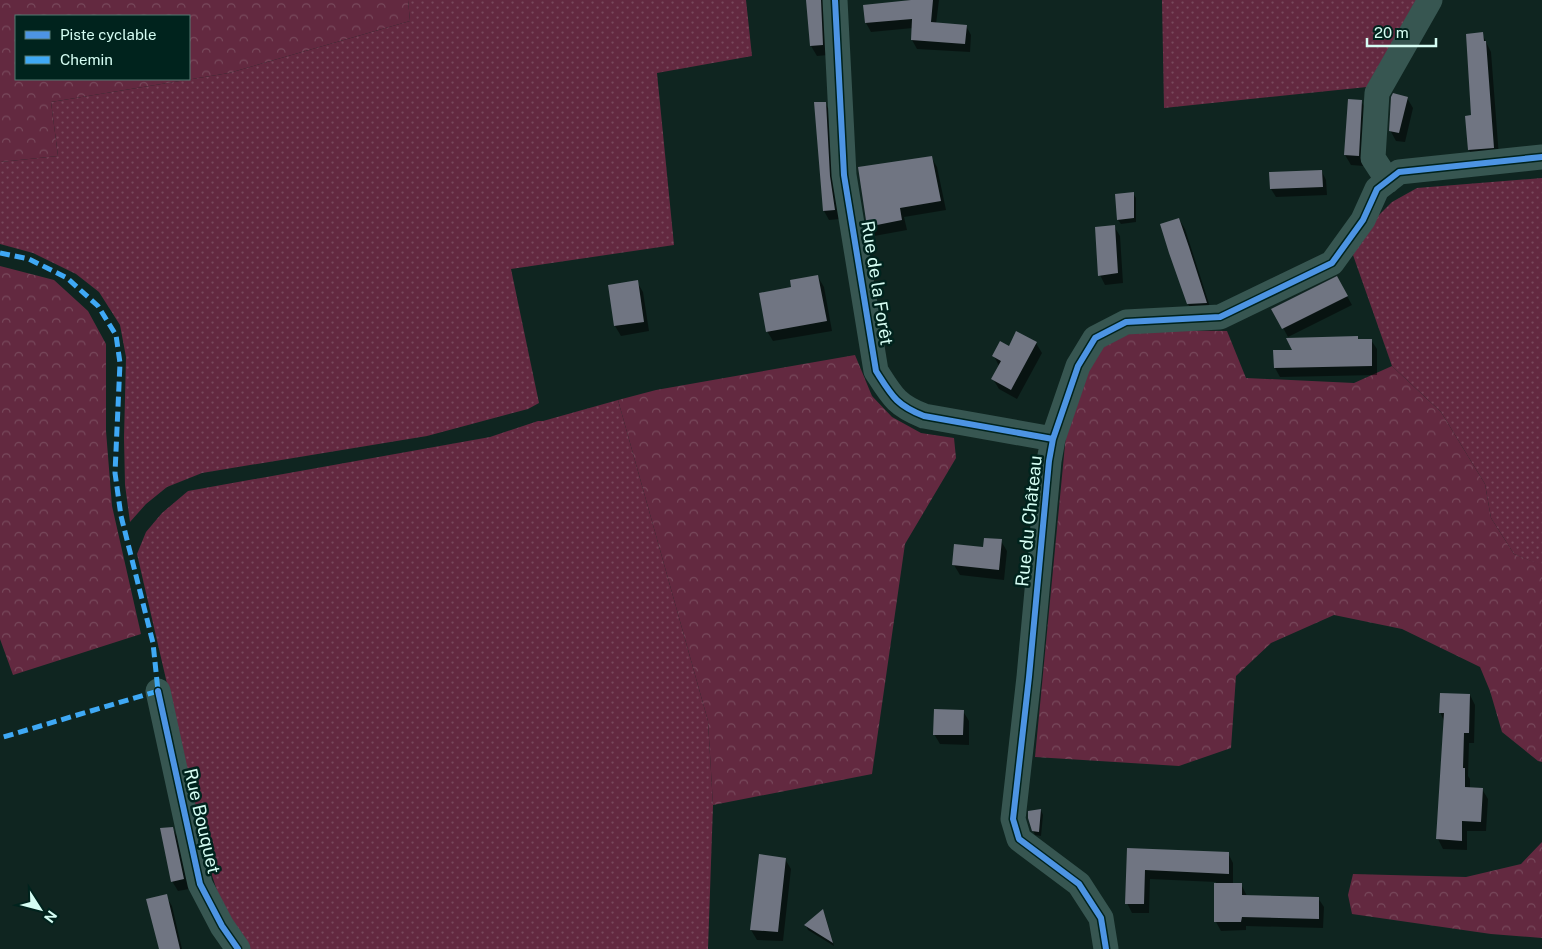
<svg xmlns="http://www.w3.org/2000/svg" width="1542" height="949" font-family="'Public Sans',sans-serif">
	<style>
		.grass { fill: url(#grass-dots) }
		.forest { fill: url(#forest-crowns); fill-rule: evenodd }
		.shadow { fill: #0007 }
		.building { fill: #707582 }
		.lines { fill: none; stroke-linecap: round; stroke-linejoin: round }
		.minor { stroke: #375651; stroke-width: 25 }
		.quiet { stroke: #3fa9f5; stroke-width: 5; stroke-dasharray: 10 5; stroke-linecap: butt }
		.cycleway-casing { stroke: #00231d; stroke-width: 9 }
		.cycleway { stroke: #4d94e3; stroke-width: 6 }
		.labels { text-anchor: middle; stroke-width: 5; stroke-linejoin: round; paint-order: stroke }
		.street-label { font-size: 18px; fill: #d5fdf3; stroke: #00231d }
	</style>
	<defs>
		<pattern id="grass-dots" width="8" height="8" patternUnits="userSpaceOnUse" patternTransform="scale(1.25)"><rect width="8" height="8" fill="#632940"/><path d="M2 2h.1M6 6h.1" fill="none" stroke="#78495c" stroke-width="1.8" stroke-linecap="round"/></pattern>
		<pattern id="forest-crowns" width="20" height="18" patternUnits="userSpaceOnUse" patternTransform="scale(1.25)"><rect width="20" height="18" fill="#632940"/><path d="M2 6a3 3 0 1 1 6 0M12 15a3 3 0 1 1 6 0" fill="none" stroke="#78495c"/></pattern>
	</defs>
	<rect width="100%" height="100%" fill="#0f2520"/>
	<path class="grass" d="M408,0H746L752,56L657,73L674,245L511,269L539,403L528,409L427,436L202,473L167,487L146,504L130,522L125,485L124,438L126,357L120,325L99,292L76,274L33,253L0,244V162L58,156L51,102L229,73L410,21Z
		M1162,0H1424L1367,87L1164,108Z
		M1542,178V565H1540L1514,554L1491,518L1485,484L1441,412L1392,366L1353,255L1366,228L1392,202L1417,188Z
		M618,400L708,721L713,805L708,949H245L220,900L195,823L184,757L137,554L146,532L162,513L188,491L490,437L538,421H543Z"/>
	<path class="forest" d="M0,0H408L410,21L229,73L51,102L58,156L0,162ZM16,16H189V79H16Z
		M0,266L54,280L88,311L106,344V431L112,506L141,634L13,675L0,639Z
		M1152,330L1227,331L1246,378L1354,383L1392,366L1441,412L1485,484L1491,518L1514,554L1542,565V762L1538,761L1502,732L1490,691L1480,667L1402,629L1334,615L1271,643L1236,676L1231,748L1179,766L1035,757L1067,424L1089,362L1108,337Z
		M855,355L872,396L892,417L921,433L954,438L956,458L905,544L872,774L713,805L708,721L618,400L656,390Z
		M1542,842V938L1491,934L1352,914L1348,895L1353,874L1466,877L1521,864Z"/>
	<path class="shadow" d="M808,0H826L828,55L817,56L811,46Z
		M912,0H939L936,24L966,26L971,35L970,52L917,49L912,40L913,28L871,32L866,23L864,7Z
		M1482,34L1491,52L1499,157L1475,160L1469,150L1466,117L1472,116Z
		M1407,98L1413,108L1405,142L1396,141L1390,130Z
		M1361,101L1367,111L1364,166L1351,165L1345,155Z
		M825,103L830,112L840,219L829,220L824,211Z
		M931,157L937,167L946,210L904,217L907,230L874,236L868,227Z
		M1322,172L1326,180L1327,195L1276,197L1271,189L1270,174Z
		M1133,193L1136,198V222L1121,224L1118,220Z
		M1179,219L1185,229L1212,313L1194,314L1188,304Z
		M1114,226L1120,236L1123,283L1105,285L1100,275Z
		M818,277L824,287L832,331L773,341L767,331L792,288Z
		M1337,278L1352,305L1288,337L1273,309Z
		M637,282L643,292L649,331L621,336L615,326Z
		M1357,337L1359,340H1371L1377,349V375L1280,377L1275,368L1294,351Z
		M1036,343L1042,353L1017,399L999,389L993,379L999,366L994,356L1009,348Z
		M1001,541L1007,551L1004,580L960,575L954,565Z
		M1470,695L1475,705L1474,743H1469L1468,776L1470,779V788L1482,789L1488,799L1486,831H1467V850L1443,849L1438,839L1444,721L1440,712Z
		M963,711L969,721V745L940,744L934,734Z
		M1041,810L1043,815L1041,836L1035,835L1033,830Z
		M172,828L178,838L189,889L178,891L172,881Z
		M1128,850L1228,853L1233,863V884H1241L1247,896L1318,898L1324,907L1323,928L1246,926V930L1221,931L1216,922V882L1150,879L1149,913H1132L1127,903Z
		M785,859L791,869L783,941L757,940L751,930Z
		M166,896L172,906L182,949H160Z
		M823,911L825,915L834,946L808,930L806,925Z"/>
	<path class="building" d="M806,0H821L823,45L810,46Z
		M911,0H933L931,22L967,25L965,44L911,40L912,19L865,23L863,5Z
		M1483,32L1484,41H1486L1494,148L1468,150L1465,116L1471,115L1466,34Z
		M1393,93L1408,97L1399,133L1389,131L1391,97Z
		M1348,99L1362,100L1359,156L1344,155Z
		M814,102H826L830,176L835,210L823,211Z
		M932,156L941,201L900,208L902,220L867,227L858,167Z
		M1322,170L1323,187L1270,189L1269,172Z
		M1134,192V218L1117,220L1115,194Z
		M1179,218L1189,247L1207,303L1187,304L1169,253L1160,224Z
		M1115,225L1118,273L1098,276L1095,227Z
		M818,275L827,321L766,332L759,293L791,287L790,280Z
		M1337,276L1348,296L1282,329L1271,309Z
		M638,280L644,322L614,326L608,285Z
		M1016,331L1037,342L1011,390L991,379L1001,361L992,356L1000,341L1009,346Z
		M1358,336V339H1372V366L1274,368L1273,350H1292L1286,338Z
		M984,538L1002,539L999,570L952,565L954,544L983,547Z
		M1440,693L1470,694L1469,733H1464L1463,768H1465V787L1483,788L1481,822L1462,821V841L1436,839L1444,713H1439Z
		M934,709L964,710L963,735H933Z
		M1041,809L1039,832L1032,831L1028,818V811Z
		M173,827L184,879L171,882L160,828Z
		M1127,848L1229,852V874L1145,870L1144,904H1125Z
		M759,854L786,858L778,932L750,930Z
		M1214,883H1242V895L1319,897V919L1242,917L1241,922H1214Z
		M167,894L180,949H159L146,899Z
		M823,909L833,943L804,925Z"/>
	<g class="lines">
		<path class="minor" d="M835,0L844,175L876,371C892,396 896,405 924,416L1053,439
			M1388,181L1373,158L1377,93L1430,0
			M158,691L200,884L222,926L238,949
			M1106,949L1101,918L1079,884L1019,839L1013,819L1029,677L1049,461L1053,439L1078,366L1095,338L1126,322L1220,317L1332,263L1363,220L1377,189L1399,172L1542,157"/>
		<path class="quiet" d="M0,253L29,259L67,278L98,306L116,335L120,363L115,473L121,516L153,643L158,691L0,738"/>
		<defs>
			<path id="cycleway" d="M835,0L844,175L876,371C892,396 896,405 924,416L1053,439
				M158,691L200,884L222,926L238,949
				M1106,949L1101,918L1079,884L1019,839L1013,819L1029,677L1049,461L1053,439L1078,366L1095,338L1126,322L1220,317L1332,263L1363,220L1377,189L1399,172L1542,157"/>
		</defs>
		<use href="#cycleway" class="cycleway-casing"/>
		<use href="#cycleway" class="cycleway"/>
	</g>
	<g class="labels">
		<g class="street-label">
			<text transform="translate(877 283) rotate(81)" y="6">Rue de la Forêt</text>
			<text transform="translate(1029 521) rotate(-84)" y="6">Rue du Château</text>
			<text transform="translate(202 821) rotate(77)" y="6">Rue Bouquet</text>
		</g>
	</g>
	<rect x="15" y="15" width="175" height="65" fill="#00231d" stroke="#557a73"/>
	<rect x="25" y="31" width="25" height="8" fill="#4d94e3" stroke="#557a73"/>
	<text x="60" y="40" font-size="15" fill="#d5fdf3">Piste cyclable</text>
	<rect x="25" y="56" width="25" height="8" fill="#3fa9f5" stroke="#557a73"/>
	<text x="60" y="65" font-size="15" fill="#d5fdf3">Chemin</text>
	<g transform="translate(40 909) rotate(126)" stroke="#00231d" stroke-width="4" paint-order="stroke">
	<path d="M0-4L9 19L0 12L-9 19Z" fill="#d5fdf3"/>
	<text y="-8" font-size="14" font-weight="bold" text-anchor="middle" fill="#d5fdf3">N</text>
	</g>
	<path d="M1367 38v8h69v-8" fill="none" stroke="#d5fdf3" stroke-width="2.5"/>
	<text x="1374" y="38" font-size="15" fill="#d5fdf3" stroke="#00231d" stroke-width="4" paint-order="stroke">20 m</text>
</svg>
